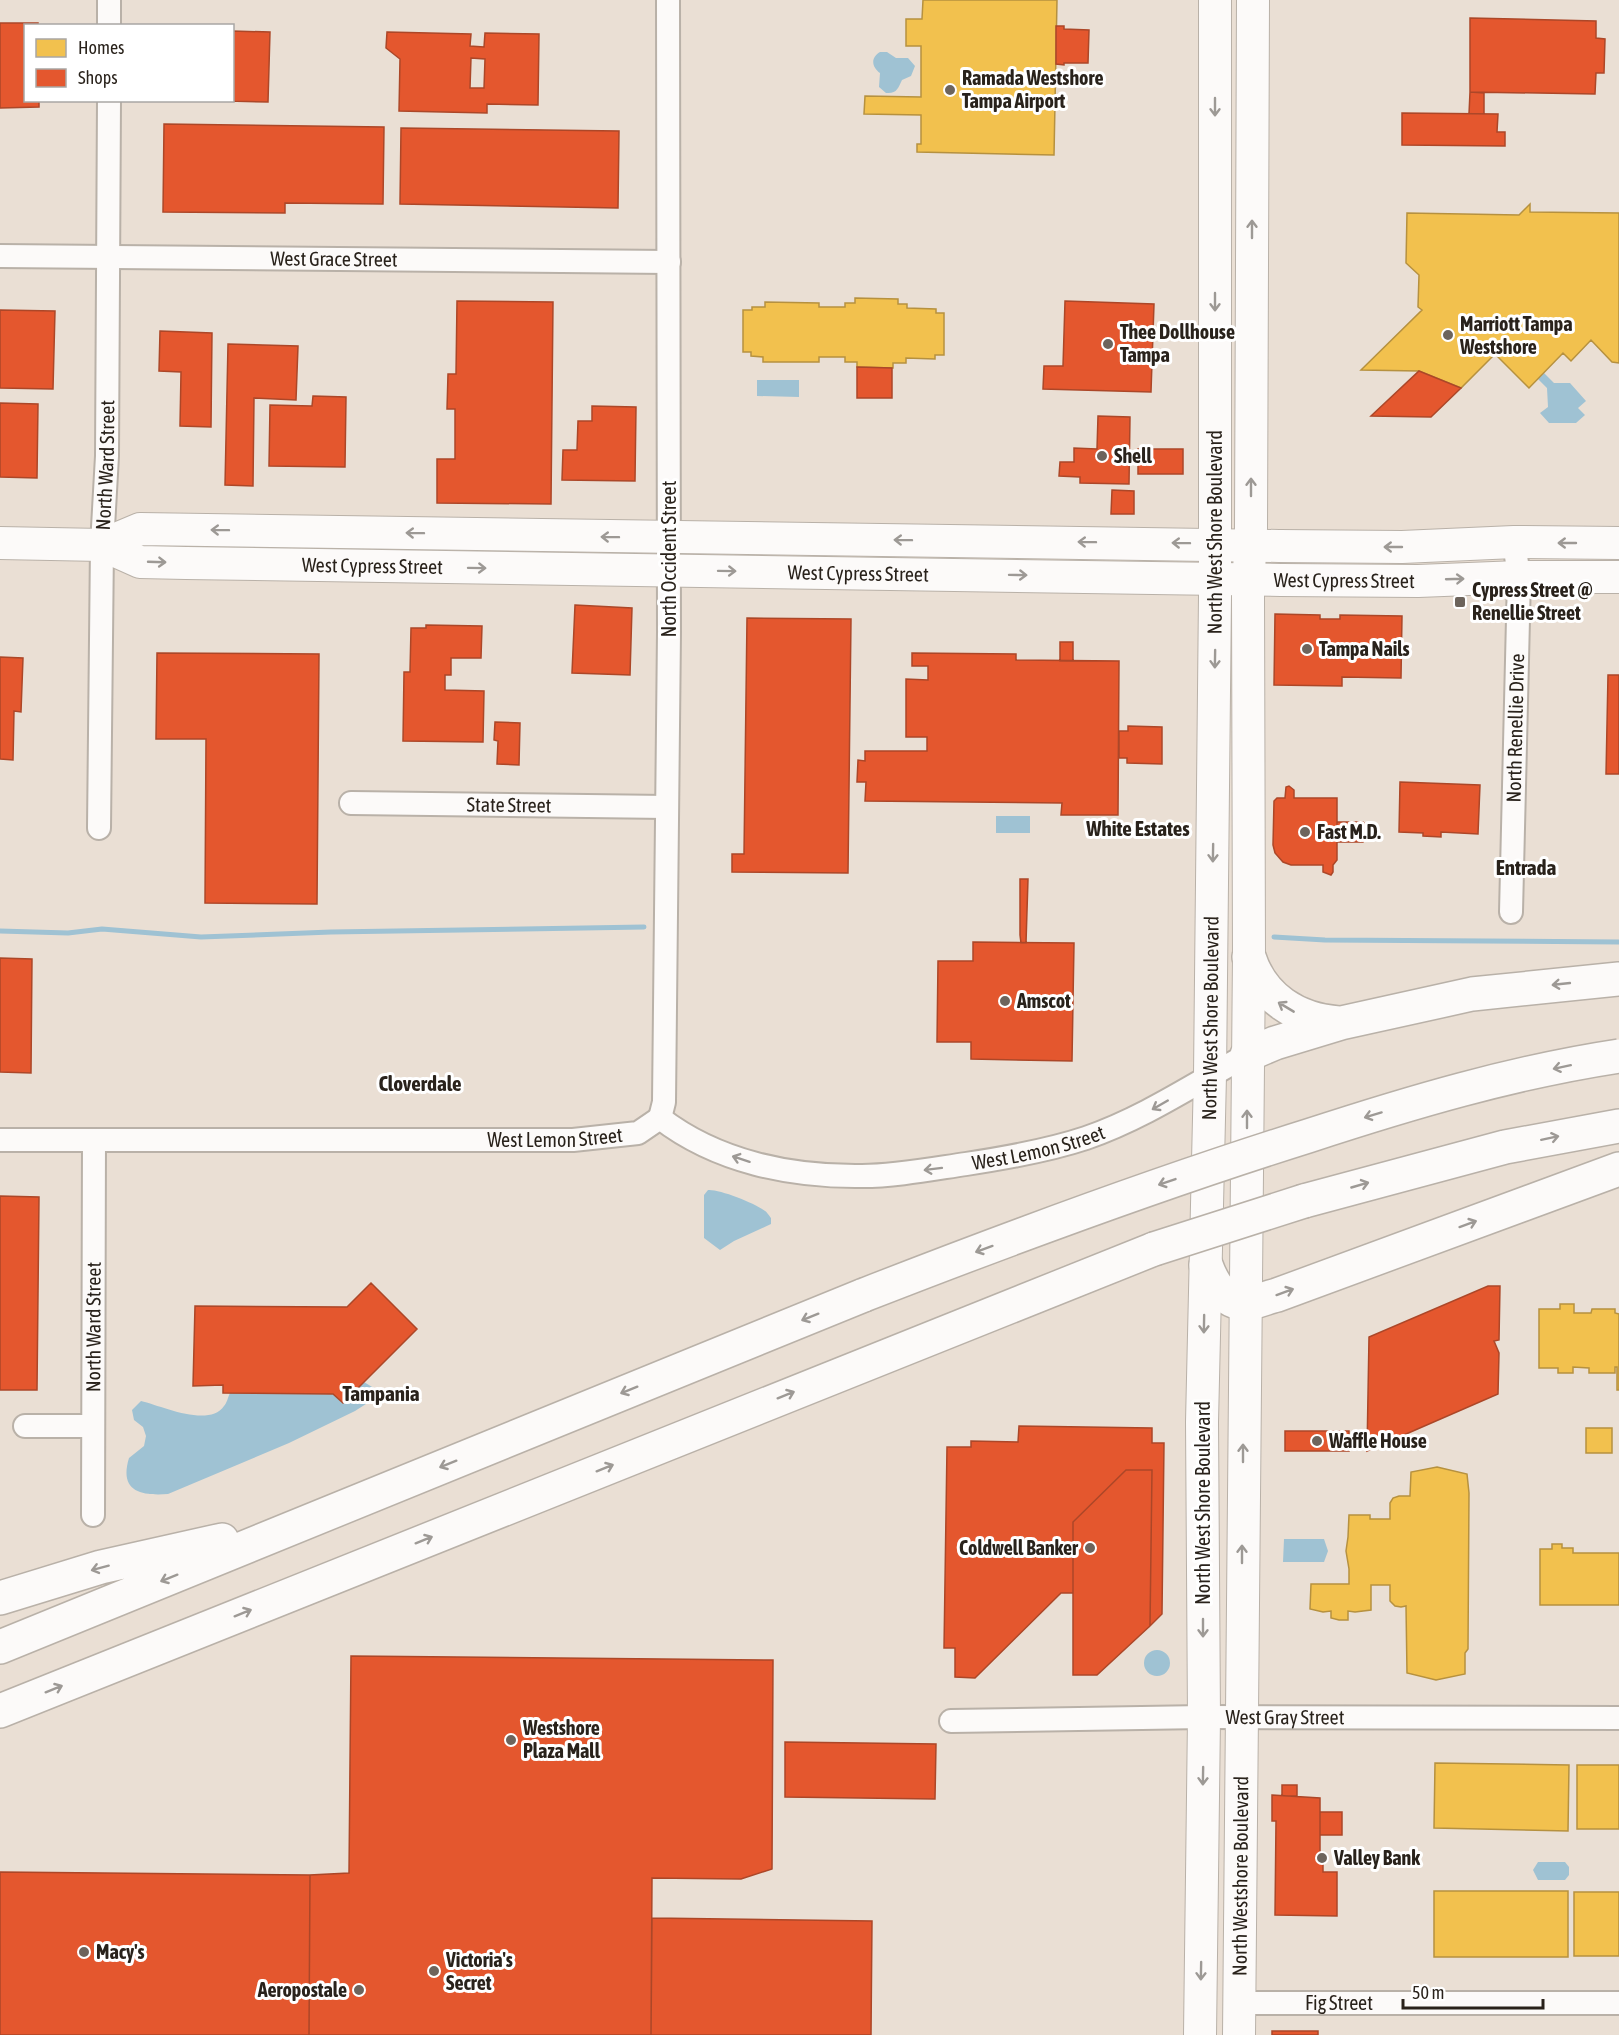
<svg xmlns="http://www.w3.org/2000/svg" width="1619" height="2035" font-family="'Asap Condensed',sans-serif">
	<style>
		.water { fill: #9fc2d3 }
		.homes { fill: #f2c14e; stroke: #b6913f; stroke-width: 1.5 }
		.shops { fill: #e4572e; stroke: #ac4728; stroke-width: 1.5; fill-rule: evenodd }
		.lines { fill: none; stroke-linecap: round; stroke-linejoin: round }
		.stream { stroke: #9fc2d3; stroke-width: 5 }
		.street-casing { stroke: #b9b1a8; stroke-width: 26 }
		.secondary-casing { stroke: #b9b1a8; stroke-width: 34 }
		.highway-casing { stroke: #b9b1a8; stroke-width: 36 }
		.street { stroke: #fcfaf9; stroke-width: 22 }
		.secondary { stroke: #fcfaf9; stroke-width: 32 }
		.highway { stroke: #fcfaf9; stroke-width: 33 }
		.highway-bridge-casing { stroke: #b9b1a8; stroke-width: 36; stroke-linecap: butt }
		.highway-bridge { stroke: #fcfaf9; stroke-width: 33 }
		.oneway { stroke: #9d9995 }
		.poi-dot { fill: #6d645c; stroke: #fff; stroke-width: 2 }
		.labels { text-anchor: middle; stroke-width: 6; stroke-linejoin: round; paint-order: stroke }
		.poi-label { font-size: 20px; font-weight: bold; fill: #29221b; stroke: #fff; text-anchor: start }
		.street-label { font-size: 20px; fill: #29221b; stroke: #fff }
		.neighbourhood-label { font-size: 21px; font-weight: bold; fill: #29221b; stroke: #fff }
	</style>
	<rect width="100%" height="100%" fill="#eadfd4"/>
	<path class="water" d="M880,52H887L896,58H908L915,66L911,76L902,80C898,88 897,94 886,93L879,87L880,73C872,67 870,58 880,52Z
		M1544,373L1554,383H1570L1586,401L1578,408L1585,415L1576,423H1549L1540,413L1548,407L1547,388L1538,379Z
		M757,380H799V397L757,396Z
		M996,816H1030V833H996Z
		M708,1190C719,1189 755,1203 765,1211C766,1211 771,1218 771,1218V1224L734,1241L720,1250L704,1238V1195Z
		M364,1382L377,1390L369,1402L355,1411L289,1443L168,1494C140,1496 119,1491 129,1458L144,1446L146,1436L143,1427L134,1420L132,1410L141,1401C162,1406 209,1428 224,1406C227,1403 228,1397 230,1393L333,1394L343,1403Z
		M1284,1539H1324L1328,1551L1324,1562H1283Z
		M1144 1663a13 13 0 1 1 26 0a13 13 0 1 1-26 0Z
		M1538,1862H1565L1569,1867V1875L1565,1880H1538L1533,1870Z"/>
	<path class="homes" d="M923,0H1057L1054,155L917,152V144H921V115L864,114L865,96L921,97V46H906V19H922Z
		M1530,204V212L1619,213V363L1612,362L1591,340L1571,361L1563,353L1529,388L1495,354L1461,388L1419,371L1361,370L1422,310L1418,307L1419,275L1406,263L1407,213L1519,215Z
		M855,298L898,299V304H907V308L936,309V313H944V355H935V359L906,358V363H893V368L857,367V362H845V357H819V362H763V357L751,356V352H743V310H752V307H765V302L819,303V307H845V303H855Z
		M1560,1304H1574V1313H1591L1592,1309H1615V1313L1619,1314V1390H1617V1367H1615V1373H1589V1368L1573,1367V1373H1558V1368H1539V1309H1560Z
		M1586,1428H1612V1453H1586Z
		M1437,1467L1467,1474L1469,1493L1468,1649L1465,1653V1674L1436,1680L1407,1673L1406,1606L1401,1607L1395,1606L1390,1601V1585H1371V1610L1355,1612L1348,1611V1620H1339L1331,1618V1611L1323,1612L1310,1609L1311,1584H1349V1569L1346,1551L1348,1537L1349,1515H1370V1519H1390V1503L1393,1498L1399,1496H1410L1411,1472Z
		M1552,1544H1562V1548H1573V1553H1619V1605H1540V1549H1552Z
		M1435,1763L1569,1765L1568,1831L1434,1828Z
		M1577,1765H1619V1829H1577Z
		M1434,1891H1568V1957H1434Z
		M1574,1892H1619V1956H1574Z"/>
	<path class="shops" d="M1470,18L1596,21V38L1605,39L1604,73H1596L1595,94L1470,92Z
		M0,23H38V26H26V100H39V107L0,108Z
		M1056,26H1064V29L1089,30L1088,63H1064V65L1056,64Z
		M232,31L270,32L268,102L188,100H232Z
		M387,32L471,34L470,46L484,47L485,33L539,34L538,105L487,104V113L399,111L400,59L386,48ZM471,58L485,59L484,88H470Z
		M1470,92L1484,93V114H1469Z
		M1402,113L1498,114L1497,132H1505V146L1402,145Z
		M164,124L384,127L383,204L285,203V213L163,212Z
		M401,128L619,131L618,208L400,204Z
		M457,301L553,302L551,504L437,503V459H455V409H447L448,374H456Z
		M1065,301L1154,304L1151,392L1043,389L1044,366H1063Z
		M0,310L55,311L53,389L0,388Z
		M160,331L212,333L211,427L180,426L181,372L159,371Z
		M228,344L298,346L296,400L254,398L253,486L225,485Z
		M857,367L892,368V398H857Z
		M1419,371L1461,388L1431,417L1371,416Z
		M313,396L346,397L345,467L269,466L270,405L312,406Z
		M0,403L38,404L37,478L0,477Z
		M592,406L636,407L635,481L562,480L563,450H577L578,421H592Z
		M1098,416L1130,417L1129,484L1080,483V477L1059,476L1060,462H1074V448L1097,449Z
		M1138,449H1183V474H1138Z
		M1112,490L1134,491V514H1111Z
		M575,605L632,608L630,675L572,673Z
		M1275,614L1320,615V619H1340V615L1402,616L1401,678L1342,677V686L1274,685Z
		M747,618L851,619L848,873L732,872V854H744Z
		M426,625L482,626L481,658H451V675H445V690L484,691L483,742L403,741L404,672H410L411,628H426Z
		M1060,642H1073V661H1060Z
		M157,653L319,654L317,904L205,903L206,739H156Z
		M912,653L1016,654V660L1119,661L1118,815H1061L1062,803L865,801L866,782H857L858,760L865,761V751H927V737H906V679L928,680V666H912Z
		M0,657L23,658L21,712L14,711L13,760L0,759Z
		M1608,675H1619V774H1606Z
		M495,722L520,723L519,765L497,764L498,741L494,740Z
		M1128,726L1162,727V764L1127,763V758H1119V731H1128Z
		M1400,782L1480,785L1478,834L1441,832V837L1423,836V833L1399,832Z
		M1289,786L1294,790V798H1337V860L1333,865V872L1331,875L1323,872V865H1291L1283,862L1275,853L1273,845L1274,801L1277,798H1285L1286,787Z
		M1337,822H1363L1370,828V835L1363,842H1337Z
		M1020,879H1028L1026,943H1021L1020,935Z
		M973,942L1074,943L1072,1061L971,1059V1042H937L938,961H973Z
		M0,958L32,959L31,1073L0,1072Z
		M0,1196L39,1197L37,1390H0Z
		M371,1283L417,1329L343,1403L333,1394L223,1393V1385L193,1386L195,1306L347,1307Z
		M1488,1286H1500L1499,1340L1494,1341L1499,1353L1498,1394L1367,1451L1369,1337Z
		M1019,1426L1152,1428V1443H1164L1162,1614L1150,1626L1152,1470H1126L1073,1522V1593H1061L975,1678L955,1677V1648H944L947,1447H971V1441L1018,1442Z
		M1285,1431H1349V1451H1285Z
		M1126,1470H1152L1150,1626L1097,1675H1073V1522Z
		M351,1656L773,1660L772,1869L741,1879L652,1878L651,2035H309L310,1875L349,1873Z
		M785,1742L936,1744L935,1799L785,1797Z
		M1282,1785H1297V1796H1282Z
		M1272,1795L1320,1798V1856H1323V1872H1337V1916L1275,1915L1276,1821H1272Z
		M1320,1812H1342V1835H1320Z
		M0,1872L310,1875L309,2035H0Z
		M652,1918L872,1921L871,2035H651Z
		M1272,2031H1318V2035H1272Z"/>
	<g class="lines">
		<path class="stream" d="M0,931L68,933L102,929L201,937L331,932L644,927
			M1274,937L1325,940L1619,942"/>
		<defs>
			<g id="street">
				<path d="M109,26V0"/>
				<path id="s1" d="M0,256L669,262"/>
				<path id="s2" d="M351,803L667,807"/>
				<path id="s3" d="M99,828L102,545L107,456L109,100"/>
				<path id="s4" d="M1511,912L1519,577L1514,542"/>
				<path d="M660,1118L664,1102L669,632L668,0"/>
				<path id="s5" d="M660,1118C717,1162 791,1177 862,1176C896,1176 932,1169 966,1164C1006,1158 1047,1151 1086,1138C1144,1118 1194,1084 1247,1055"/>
				<path id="s6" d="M0,1140H573L638,1133L660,1118"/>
				<path d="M25,1426H93"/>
				<path id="s7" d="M93,1515L94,1140"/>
				<path id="s8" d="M951,1721L1204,1717L1619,1718"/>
				<path id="s9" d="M1239,2003H1619"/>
			</g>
			<g id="secondary">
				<path id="s10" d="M0,543L102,545L140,562L186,563L1281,580L1418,581L1519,577H1619"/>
				<path d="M102,545L140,529L1279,546L1402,547L1514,542L1619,543"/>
				<path id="s11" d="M1200,2035L1204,1717L1202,1422L1210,1075L1215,595V0"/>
				<path id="s12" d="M1239,2035L1249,957L1248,595L1251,528L1253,0"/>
			</g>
			<path id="highway" d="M1249,957C1262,998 1297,1020 1339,1023
				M1247,1055L1275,1043L1341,1023L1472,994L1619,979
				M1304,1201L1505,1147L1619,1126
				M1206,1265C1212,1282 1224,1303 1244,1303C1254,1304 1267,1297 1277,1295L1619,1169
				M0,1598L101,1567L222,1540
				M0,1647L864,1295
				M0,1711L1154,1249"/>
		</defs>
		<use href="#street" class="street-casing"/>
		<use href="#secondary" class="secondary-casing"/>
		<use href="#highway" class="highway-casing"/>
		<use href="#street" class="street"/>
		<use href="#secondary" class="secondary"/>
		<use href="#highway" class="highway"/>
		<defs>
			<path id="highway-bridge" d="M1154,1249L1304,1201
				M864,1295C1010,1238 1158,1183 1308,1136C1409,1103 1513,1072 1619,1056"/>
		</defs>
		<use href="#highway-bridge" class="highway-bridge-casing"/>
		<use href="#highway-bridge" class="highway-bridge"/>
	</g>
	<defs><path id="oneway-shaft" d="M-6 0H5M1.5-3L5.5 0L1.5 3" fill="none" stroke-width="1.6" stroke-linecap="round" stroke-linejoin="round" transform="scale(1.5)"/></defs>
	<g class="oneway">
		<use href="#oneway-shaft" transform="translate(1215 107) rotate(90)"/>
		<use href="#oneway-shaft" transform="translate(1252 229) rotate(-90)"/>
		<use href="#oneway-shaft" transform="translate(1215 302) rotate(90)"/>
		<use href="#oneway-shaft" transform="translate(1251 487) rotate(-90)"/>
		<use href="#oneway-shaft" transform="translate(220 530) rotate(-179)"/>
		<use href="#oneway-shaft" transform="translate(415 533) rotate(-179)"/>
		<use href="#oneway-shaft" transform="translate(610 537) rotate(-179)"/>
		<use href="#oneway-shaft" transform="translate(903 540) rotate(-179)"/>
		<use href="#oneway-shaft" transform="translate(1087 542) rotate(-179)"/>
		<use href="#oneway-shaft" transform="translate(1181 543) rotate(-179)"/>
		<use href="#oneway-shaft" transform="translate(1567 543) rotate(-180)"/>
		<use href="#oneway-shaft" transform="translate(1393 547) rotate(-180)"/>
		<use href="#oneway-shaft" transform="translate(157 562) rotate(2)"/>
		<use href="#oneway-shaft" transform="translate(477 568) rotate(1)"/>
		<use href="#oneway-shaft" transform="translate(727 571) rotate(1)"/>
		<use href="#oneway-shaft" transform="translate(1018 575) rotate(1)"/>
		<use href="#oneway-shaft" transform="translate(1455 579) rotate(-2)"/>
		<use href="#oneway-shaft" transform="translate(1215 659) rotate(91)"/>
		<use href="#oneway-shaft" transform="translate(1213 853) rotate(91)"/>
		<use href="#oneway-shaft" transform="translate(1561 984) rotate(174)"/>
		<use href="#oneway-shaft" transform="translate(1286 1007) rotate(-149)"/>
		<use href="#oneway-shaft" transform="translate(1562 1067) rotate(168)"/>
		<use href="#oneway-shaft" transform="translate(1160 1105) rotate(150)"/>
		<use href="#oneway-shaft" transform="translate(1373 1115) rotate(163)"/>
		<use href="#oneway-shaft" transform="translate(1247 1119) rotate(-90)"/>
		<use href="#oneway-shaft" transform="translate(1550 1138) rotate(-12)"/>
		<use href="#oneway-shaft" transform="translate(741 1159) rotate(-162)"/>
		<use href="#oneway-shaft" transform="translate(933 1169) rotate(173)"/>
		<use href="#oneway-shaft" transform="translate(1167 1182) rotate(161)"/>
		<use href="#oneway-shaft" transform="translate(1360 1185) rotate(-16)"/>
		<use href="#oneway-shaft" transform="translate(1468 1224) rotate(-20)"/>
		<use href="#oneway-shaft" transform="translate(984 1249) rotate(160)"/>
		<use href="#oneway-shaft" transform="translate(1285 1292) rotate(-20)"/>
		<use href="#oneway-shaft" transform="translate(810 1317) rotate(158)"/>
		<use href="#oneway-shaft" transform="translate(1204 1324) rotate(91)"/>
		<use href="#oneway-shaft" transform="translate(629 1390) rotate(158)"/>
		<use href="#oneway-shaft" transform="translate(786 1395) rotate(-22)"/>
		<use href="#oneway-shaft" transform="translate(1243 1453) rotate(-90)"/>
		<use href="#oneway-shaft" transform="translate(448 1464) rotate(158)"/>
		<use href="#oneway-shaft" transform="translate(605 1468) rotate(-22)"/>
		<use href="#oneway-shaft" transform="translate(424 1540) rotate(-22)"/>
		<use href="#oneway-shaft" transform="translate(1242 1554) rotate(-90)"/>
		<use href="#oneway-shaft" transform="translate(100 1568) rotate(165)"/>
		<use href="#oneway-shaft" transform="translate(169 1578) rotate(158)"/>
		<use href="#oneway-shaft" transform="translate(243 1613) rotate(-22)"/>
		<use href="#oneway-shaft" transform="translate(1203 1628) rotate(90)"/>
		<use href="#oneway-shaft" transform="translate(54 1689) rotate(-22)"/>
		<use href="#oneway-shaft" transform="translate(1203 1776) rotate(91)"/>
		<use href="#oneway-shaft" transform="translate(1201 1971) rotate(91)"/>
	</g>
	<g class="poi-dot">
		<circle cx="950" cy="90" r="6"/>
		<circle cx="1448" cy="335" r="6"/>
		<circle cx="1108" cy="344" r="6"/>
		<circle cx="1102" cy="456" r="6"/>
		<rect x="1454" y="596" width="12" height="12" rx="3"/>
		<circle cx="1307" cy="649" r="6"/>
		<circle cx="1305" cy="832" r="6"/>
		<circle cx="1005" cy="1001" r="6"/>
		<circle cx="1317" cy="1441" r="6"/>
		<circle cx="1090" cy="1548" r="6"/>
		<circle cx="511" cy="1740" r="6"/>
		<circle cx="1322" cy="1858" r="6"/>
		<circle cx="84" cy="1952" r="6"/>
		<circle cx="434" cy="1971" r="6"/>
		<circle cx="359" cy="1990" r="6"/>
	</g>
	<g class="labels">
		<g class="poi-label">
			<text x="962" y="85">Ramada Westshore<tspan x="962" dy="23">Tampa Airport</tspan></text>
			<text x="1460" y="331">Marriott Tampa<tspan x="1460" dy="23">Westshore</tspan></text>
			<text x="1120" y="339">Thee Dollhouse<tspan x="1120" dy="23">Tampa</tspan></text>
			<text x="1114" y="463">Shell</text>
			<text x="1472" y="597">Cypress Street @<tspan x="1472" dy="23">Renellie Street</tspan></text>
			<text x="1319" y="656">Tampa Nails</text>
			<text x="1317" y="839">Fast M.D.</text>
			<text x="1017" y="1008">Amscot</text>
			<text x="1329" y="1448">Waffle House</text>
			<text x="1078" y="1555" text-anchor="end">Coldwell Banker</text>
			<text x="523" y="1735">Westshore<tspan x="523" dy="23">Plaza Mall</tspan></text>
			<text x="1334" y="1865">Valley Bank</text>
			<text x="96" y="1959">Macy's</text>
			<text x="446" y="1967">Victoria's<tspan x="446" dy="23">Secret</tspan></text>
			<text x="347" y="1997" text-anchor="end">Aeropostale</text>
		</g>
		<g class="street-label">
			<text dy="7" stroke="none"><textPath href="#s1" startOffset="334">West Grace Street</textPath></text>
			<text dy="7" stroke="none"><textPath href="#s3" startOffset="363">North Ward Street</textPath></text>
			<text dy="7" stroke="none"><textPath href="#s11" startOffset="1503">North West Shore Boulevard</textPath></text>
			<text transform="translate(669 559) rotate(-90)" y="7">North Occident Street</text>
			<text dy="7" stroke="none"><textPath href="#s10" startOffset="376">West Cypress Street</textPath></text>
			<text dy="7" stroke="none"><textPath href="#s10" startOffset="862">West Cypress Street</textPath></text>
			<text dy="7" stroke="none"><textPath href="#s10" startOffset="1348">West Cypress Street</textPath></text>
			<text dy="7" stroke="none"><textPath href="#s4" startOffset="184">North Renellie Drive</textPath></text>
			<text dy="7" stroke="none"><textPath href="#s2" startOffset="158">State Street</textPath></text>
			<text dy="7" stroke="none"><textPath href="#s11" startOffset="1017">North West Shore Boulevard</textPath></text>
			<text dy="7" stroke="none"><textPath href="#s6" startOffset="555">West Lemon Street</textPath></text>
			<text dy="7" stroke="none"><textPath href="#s5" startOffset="393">West Lemon Street</textPath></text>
			<text dy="7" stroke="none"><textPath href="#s7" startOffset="188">North Ward Street</textPath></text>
			<text transform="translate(1203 1503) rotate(-90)" y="7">North West Shore Boulevard</text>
			<text dy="7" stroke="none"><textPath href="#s8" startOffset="334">West Gray Street</textPath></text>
			<text dy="7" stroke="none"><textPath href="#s12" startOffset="159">North Westshore Boulevard</textPath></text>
			<text dy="7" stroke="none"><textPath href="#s9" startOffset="100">Fig Street</textPath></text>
		</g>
		<g class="neighbourhood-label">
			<text x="1138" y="836">White Estates</text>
			<text x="1526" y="875">Entrada</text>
			<text x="420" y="1091">Cloverdale</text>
			<text x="381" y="1401">Tampania</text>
		</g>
	</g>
	<rect x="24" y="24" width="210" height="78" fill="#ffffff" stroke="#a9a7a4" stroke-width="1.5"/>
	<rect x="36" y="39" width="30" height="18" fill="#f2c14e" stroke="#a9a7a4" stroke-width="1.5"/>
	<text x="78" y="54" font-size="18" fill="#29221b">Homes</text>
	<rect x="36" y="69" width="30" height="18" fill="#e4572e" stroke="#a9a7a4" stroke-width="1.5"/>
	<text x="78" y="84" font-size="18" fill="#29221b">Shops</text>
	<path d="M1403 1999v9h140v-9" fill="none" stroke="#29221b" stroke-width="3"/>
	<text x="1412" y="1999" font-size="18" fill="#29221b" stroke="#ffffff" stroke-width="4.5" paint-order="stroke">50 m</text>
</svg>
